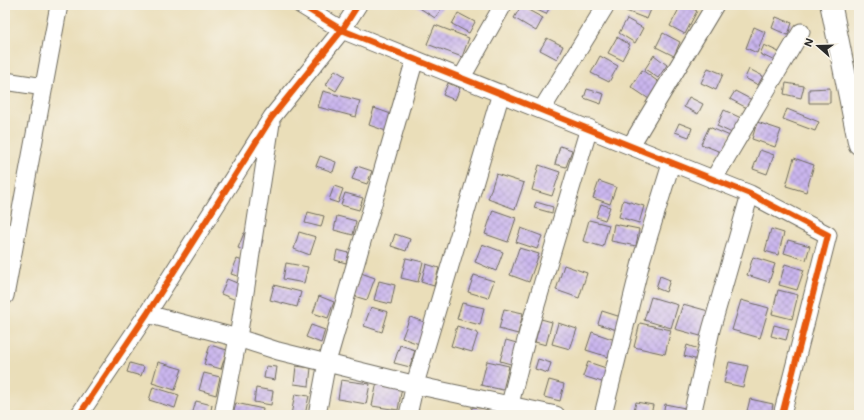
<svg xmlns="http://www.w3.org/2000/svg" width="864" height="420" font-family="Mali,sans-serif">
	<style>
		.building { fill: url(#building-cross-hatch) }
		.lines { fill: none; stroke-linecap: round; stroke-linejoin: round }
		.minor-casing { stroke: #6e6a5d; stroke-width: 19 }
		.tertiary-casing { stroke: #6e6a5d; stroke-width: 23 }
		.minor { stroke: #fff; stroke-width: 17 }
		.tertiary { stroke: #fff; stroke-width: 21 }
		.cycleway-casing { stroke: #f7f3e8; stroke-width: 8 }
		.cycleway { stroke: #e8590c; stroke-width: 6 }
	</style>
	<defs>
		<pattern id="building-cross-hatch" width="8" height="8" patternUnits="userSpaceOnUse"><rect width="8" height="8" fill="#cab6ee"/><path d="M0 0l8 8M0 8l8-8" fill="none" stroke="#a494c1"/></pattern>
	</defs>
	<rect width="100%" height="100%" fill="#f7f3e8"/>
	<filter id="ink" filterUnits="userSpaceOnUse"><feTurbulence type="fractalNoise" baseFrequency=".025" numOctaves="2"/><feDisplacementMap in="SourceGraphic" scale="8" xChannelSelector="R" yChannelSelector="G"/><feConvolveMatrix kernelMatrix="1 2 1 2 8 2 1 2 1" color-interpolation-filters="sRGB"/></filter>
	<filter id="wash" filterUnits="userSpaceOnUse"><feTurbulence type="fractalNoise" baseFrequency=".012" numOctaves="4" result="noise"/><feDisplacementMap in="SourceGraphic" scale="16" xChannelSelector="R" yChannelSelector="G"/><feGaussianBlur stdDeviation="0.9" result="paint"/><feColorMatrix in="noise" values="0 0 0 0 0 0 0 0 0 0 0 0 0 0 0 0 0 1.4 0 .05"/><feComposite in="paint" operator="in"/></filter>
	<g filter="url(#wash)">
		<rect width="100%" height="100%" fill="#eadeb9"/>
		<g id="blocks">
			<path class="building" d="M415,5H444L435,18Z
				M526,5H546L550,7L546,14Z
				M629,5H646L652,7L647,19L626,11Z
				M681,5H686L697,11L685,34L670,26Z
				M521,6L543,18L536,31L514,18Z
				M458,13L475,22L469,33L452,24Z
				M776,17L792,23L788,35L772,28Z
				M627,19L643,28L635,43L619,33Z
				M435,25L469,38L462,57L427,44Z
				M754,27L765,32L757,53L746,48Z
				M663,33L680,42L674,56L656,47Z
				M617,37L630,45L622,60L608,53Z
				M547,38L563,46L557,59L540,50Z
				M764,45L781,53L777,62L760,54Z
				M654,55L667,65L658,78L645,69Z
				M600,56L618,66L609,82L591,73Z
				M708,68L723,74L716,90L701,83Z
				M749,69L763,76L758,85L745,78Z
				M335,70L345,76L336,91L326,85Z
				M642,70L660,83L649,99L631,87Z
				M448,83L460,88L455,100L443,95Z
				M786,83L804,86L801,98L784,94Z
				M830,88V103H809V89Z
				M587,89L604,94L601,104L584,98Z
				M323,91L360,101L356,117L318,107Z
				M735,91L752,100L747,108L730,99Z
				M689,97L703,104L698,114L684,107Z
				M374,108L391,114L386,131L369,125Z
				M787,109L819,122L815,131L783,119Z
				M724,110L741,118L734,134L717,126Z
				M757,122L781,130L775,147L752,139Z
				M679,123L692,128L689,137L675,132Z
				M709,127L730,136L723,153L701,144Z
				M560,146L572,150L566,167L555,164Z
				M760,150L774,155L767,174L753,169Z
				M320,156L336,162L333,172L316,166Z
				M794,158L814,165L806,192L786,186Z
				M539,165L560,172L552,196L532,190Z
				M357,166L372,171L367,184L352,179Z
				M496,174L524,183L515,209L488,199Z
				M599,181L616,187L610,204L593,198Z
				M334,186L343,189L338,203L329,200Z
				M345,193L363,198L359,210L341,205Z
				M623,200L644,206L639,223L619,217Z
				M536,202L553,207L552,213L534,208Z
				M601,204L610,207L605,220L596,217Z
				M493,210L516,218L508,242L485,234Z
				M308,212L324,216L321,227L305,223Z
				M337,216L356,221L353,235L334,230Z
				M589,220L609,225L603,247L583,241Z
				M614,224L639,229L636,246L611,241Z
				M521,228L542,236L537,249L516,242Z
				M771,229L784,233L778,255L765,251Z
				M299,232L316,237L310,255L294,249Z
				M244,233L263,240L257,256L238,248Z
				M395,234L410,239L406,251L391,246Z
				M788,240L810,246L806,260L784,253Z
				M482,244L503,252L496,271L475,262Z
				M519,248L539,254L529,282L510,275Z
				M337,250L349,253L346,263L335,260Z
				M753,257L775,264L769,282L747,275Z
				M406,258L423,262L418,282L401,278Z
				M237,259L254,265L249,280L231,274Z
				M286,263L308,267L304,283L283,279Z
				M426,264L439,268L434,286L421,282Z
				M785,264L804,270L797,290L779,285Z
				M564,265L587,273L579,298L556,290Z
				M361,273L375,278L367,300L354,296Z
				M474,275L494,281L488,298L468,292Z
				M660,276L670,280L666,292L656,288Z
				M227,279L252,289L246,304L221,294Z
				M379,281L395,285L391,304L374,300Z
				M274,285L301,292L297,307L270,300Z
				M778,290L798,295L792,319L772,314Z
				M319,296L334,302L328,318L313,313Z
				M651,297L678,305L671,328L644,320Z
				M741,300L769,308L760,338L732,330Z
				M462,303L484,308L480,325L457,319Z
				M683,304L712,312L704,337L675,329Z
				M371,307L388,312L382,332L364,326Z
				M504,309L523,313L518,334L499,329Z
				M602,311L624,318L620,331L598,324Z
				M410,317L427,323L419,344L402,338Z
				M541,319L552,322L546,345L535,342Z
				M558,323L577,329L570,349L552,344Z
				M640,323L671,330L665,354L634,347Z
				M311,325L325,330L321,343L306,337Z
				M774,325L789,329L786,340L771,336Z
				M457,326L478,333L472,352L451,346Z
				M592,332L618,341L612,358L586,350Z
				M506,340L520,344L514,365L500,361Z
				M210,345L227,350L221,369L204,364Z
				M400,345L415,350L410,367L394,363Z
				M687,345L701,350L698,360L684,356Z
				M538,359L551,363L548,373L535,369Z
				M487,361L509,366L503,390L481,385Z
				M158,362L182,369L175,390L152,383Z
				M588,362L609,369L605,383L583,376Z
				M729,362L748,366L743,387L724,383Z
				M130,363L144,367L141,376L127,372Z
				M266,366L277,367L275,380L264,378Z
				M296,366L311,368L309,386L294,384Z
				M204,373L220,377L216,395L199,390Z
				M341,380L370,384L366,404L338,399Z
				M549,380L564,384L560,401L544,397Z
				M377,382L402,387L398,410L372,406Z
				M153,387L179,395L175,408L149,400Z
				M256,388L273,391L271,405L254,402Z
				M295,394L309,396L305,415H291Z
				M750,399L773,404L771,415H746Z
				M196,401L212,405L210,415H192Z
				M636,402L653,405L651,415H633Z
				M236,403L263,409L262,415H233Z
				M665,404L690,409L688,415H663Z
				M472,407L495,410V415H471Z
				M380,412L398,414V415H379Z"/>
		</g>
	</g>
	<g filter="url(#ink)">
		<use href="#blocks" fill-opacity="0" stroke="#6e6a5d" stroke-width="1"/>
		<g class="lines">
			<defs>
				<path id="minor" d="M301,5L342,30L750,194L828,235L782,415
					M462,77L503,5
					M5,81L44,87
					M542,109L606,5
					M631,145L715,5
					M713,180L801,32
					M5,296L59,5
					M147,314L238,338L278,351L429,388L556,415
					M510,404L528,332L589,128
					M79,415L147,314L272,117L342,30L358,5
					M223,415L238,338L271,123
					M317,415L327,362L415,59
					M408,415L415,384L501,93
					M603,415L642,258L671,164
					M692,415L711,330L750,194"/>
				<path id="tertiary" d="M831,5L859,144"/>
			</defs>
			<use href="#minor" class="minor-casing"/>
			<use href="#tertiary" class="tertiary-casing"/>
			<use href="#minor" class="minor"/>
			<use href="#tertiary" class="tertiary"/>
			<defs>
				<path id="cycleway" d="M301,5L342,30L750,194L828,235L782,415
					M79,415L147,314L272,117L342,30L358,5"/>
			</defs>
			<use href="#cycleway" class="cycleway-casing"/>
			<use href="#cycleway" class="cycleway"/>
		</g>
	</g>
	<rect width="864" height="420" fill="none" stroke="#f7f3e8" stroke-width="20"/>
	<g transform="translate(818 46) rotate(290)" stroke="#f7f3e8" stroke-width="3" paint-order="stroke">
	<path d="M0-3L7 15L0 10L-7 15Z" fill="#2b2b2b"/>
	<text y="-6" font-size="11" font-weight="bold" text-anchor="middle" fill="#2b2b2b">N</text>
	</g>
</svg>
